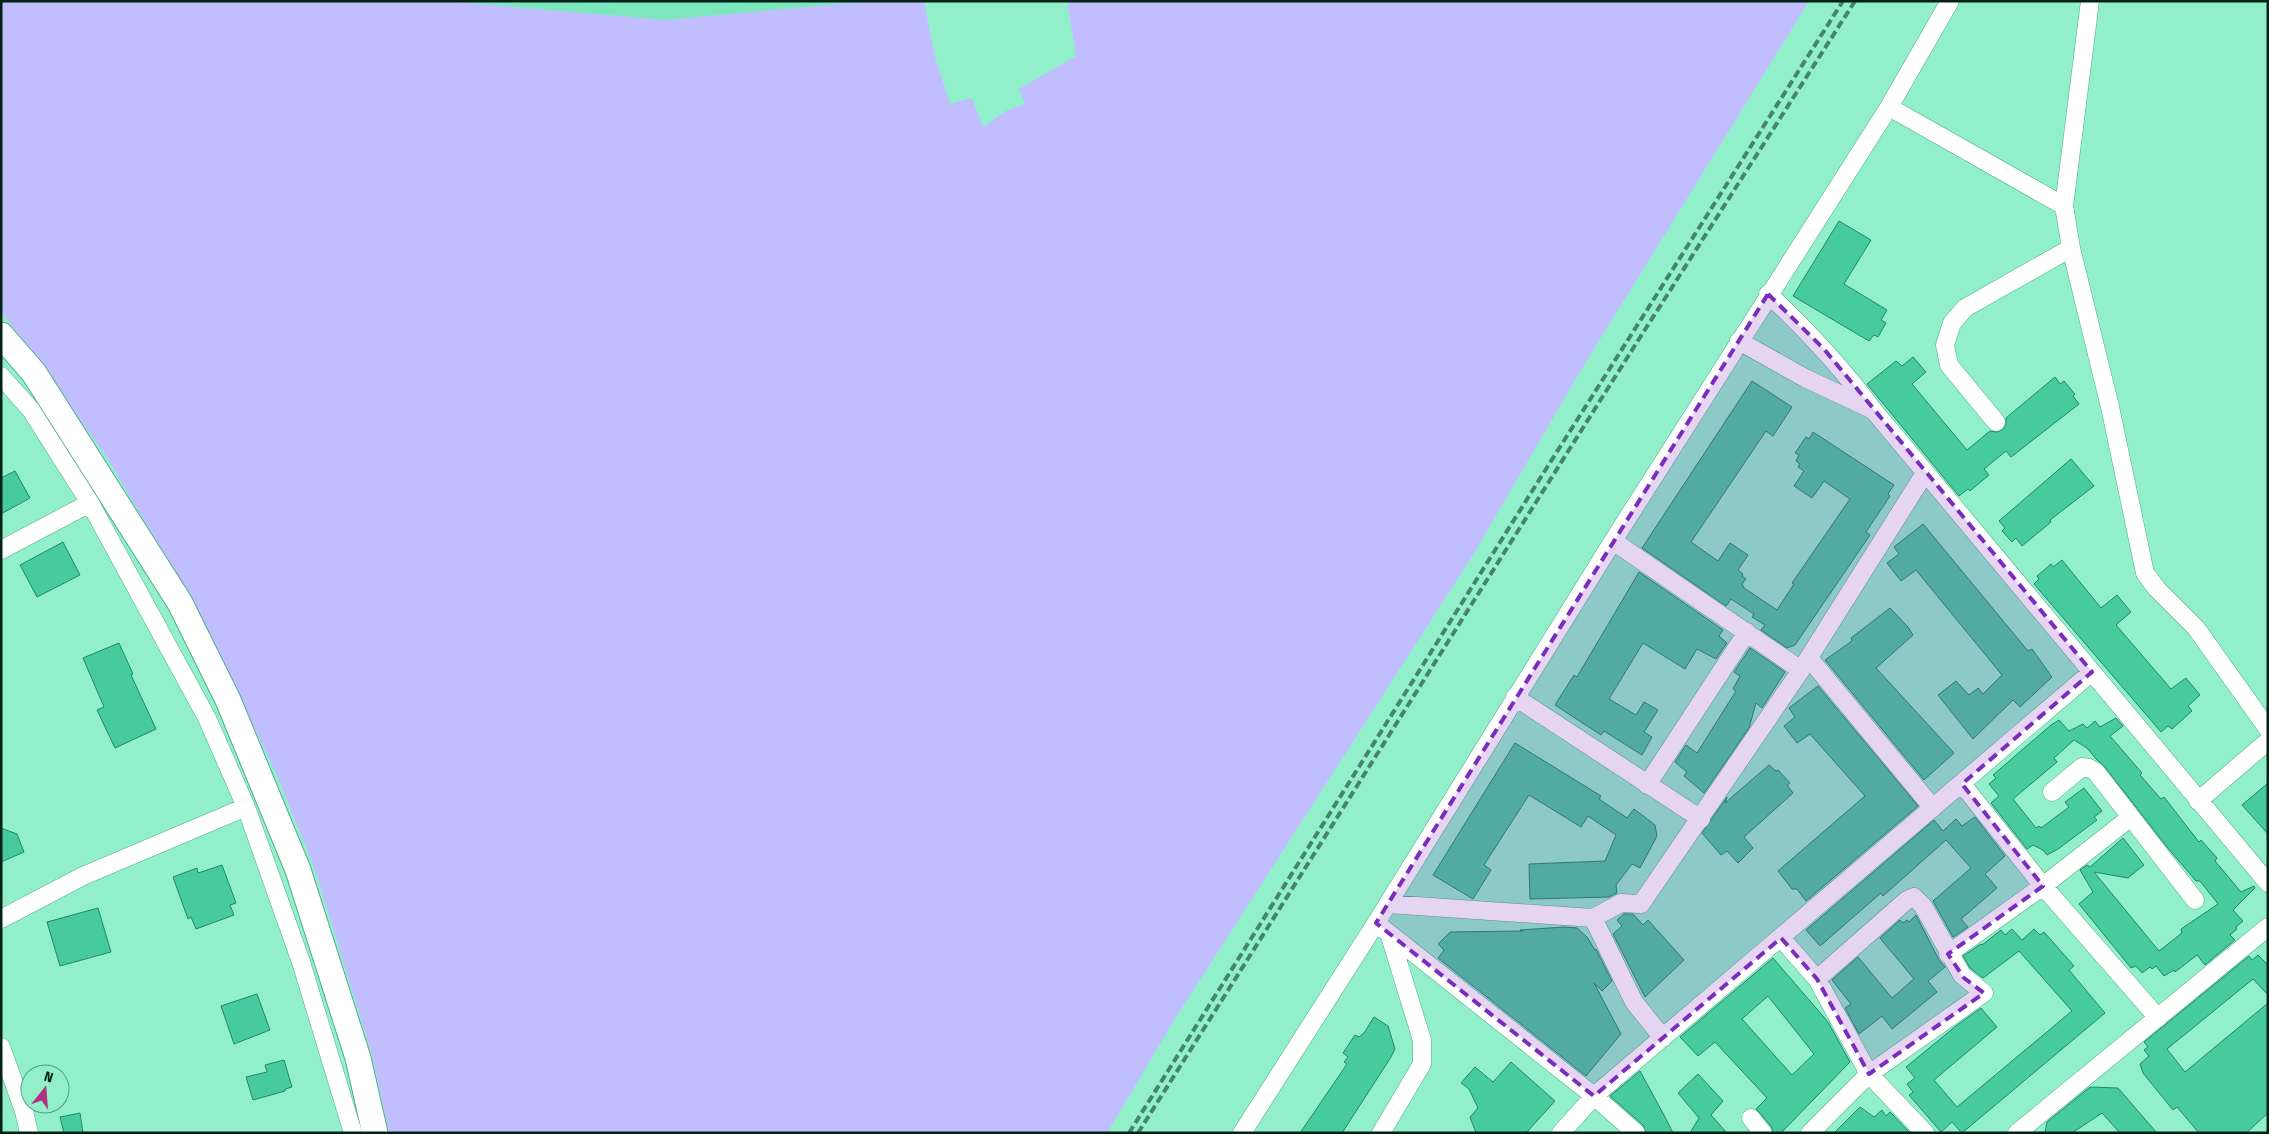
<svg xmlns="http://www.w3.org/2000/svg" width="2269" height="1134" font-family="'Fira Sans Condensed',sans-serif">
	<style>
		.built { fill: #7ce6bd }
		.green { fill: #c1beff }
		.building { fill: #47ca9d; stroke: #208867; fill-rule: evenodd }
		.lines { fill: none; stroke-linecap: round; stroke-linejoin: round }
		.street-casing { stroke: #4ead8a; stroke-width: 19 }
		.secondary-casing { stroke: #4ead8a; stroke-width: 27 }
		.street { stroke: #fff; stroke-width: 18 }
		.secondary { stroke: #fff; stroke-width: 25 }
		.rail { stroke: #46846c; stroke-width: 4; stroke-dasharray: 8 4; stroke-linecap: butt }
		.marked { fill: #7b2cbf; fill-opacity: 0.2; stroke: #7b2cbf; stroke-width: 4; stroke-dasharray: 10 6; stroke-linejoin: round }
	</style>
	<rect width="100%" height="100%" fill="#91f0ca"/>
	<path class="built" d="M445,1H872L665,20Z"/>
	<path class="green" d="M1,1H445L665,20L872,1H924L935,57L950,104L972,98L983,127L1006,111L1025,104L1019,89L1076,56L1067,1H1809L1581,370L1473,555L1176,1017L1107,1133H389L372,1055L314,867L275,771L198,611L106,456L1,311Z"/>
	<path class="building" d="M1839,221L1871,240L1844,284L1887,310L1881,320L1886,323L1878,337L1874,335L1869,341L1793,296Z
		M1913,357L1926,372L1912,384L1967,450L1990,431L1997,432L2002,430L2006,425V418L2055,377L2060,384L2064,381L2075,394L2073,396L2079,404L2011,457L2006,451L1984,469L1989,475L1970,491L1968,489L1959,496L1867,384L1896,361L1902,366Z
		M1752,381L1792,407L1773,436L1766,431L1691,542L1718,561L1730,543L1748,555L1738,570L1743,574L1742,576L1746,579L1742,584L1744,588L1777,610L1794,584L1792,583L1850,499L1824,481L1812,498L1794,486L1804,471L1798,467L1800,464L1796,461L1799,455L1795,453L1806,437L1809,439L1813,432L1894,485L1888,494L1890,496L1866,532L1870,535L1795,645L1787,648L1761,630L1765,625L1752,617L1754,614L1731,599L1726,606L1642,548Z
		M2071,459L2094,486L2050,520L2051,522L2022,546L2016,538L2012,542L2002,531L2005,528L1999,521Z
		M15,471L30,498L1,514V478Z
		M1923,524L2028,651L2032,649L2052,677L2020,707L2013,700L1973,739L1938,695L1956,681L1969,695L1978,688L1983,694L2002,675L1916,570L1901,581L1887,563L1899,554L1894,547Z
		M63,542L80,575L37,597L20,565Z
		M2062,560L2101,608L2117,595L2131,612L2116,625L2171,689L2186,678L2200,695L2188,706L2192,711L2172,729L2168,726L2161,732L2034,584L2039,579L2037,576L2051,564L2053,567Z
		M1639,572L1723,630L1719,636L1727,643L1716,659L1697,649L1685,669L1643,643L1609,699L1636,715L1644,702L1658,710L1644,732L1652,737L1642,755L1604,731L1601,735L1555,705L1574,675L1577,677Z
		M1890,608L1908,627L1913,635L1876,668L1954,753L1924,780L1825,660L1852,641L1851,638Z
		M119,643L133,674L131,675L156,729L115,748L97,710L104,707L83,658Z
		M1750,648L1785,672L1762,708L1756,703L1749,728L1704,793L1684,776L1687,772L1675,762L1686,745L1697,753L1736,691L1733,689L1740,676L1734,672Z
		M1818,686L1918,806L1806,901L1797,889H1792L1778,871L1865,796L1810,734L1797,743L1784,726L1795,717L1789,708Z
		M2116,718L2123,726L2110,736L2142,773L2140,775L2161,799L2164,797L2199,842L2201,840L2217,858L2215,861L2241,892L2254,886L2255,888L2233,910L2243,921L2236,927L2237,929L2230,935L2235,940L2205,965L2197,955L2175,972L2174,970L2164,976L2156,966L2152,969L2150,967L2142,973L2136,966L2131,968L2079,904L2093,892L2080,870L2087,865L2090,867L2123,838L2144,865L2128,878L2094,872L2159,951L2182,933L2181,929L2218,904L2200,881H2196L2167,847L2104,766L2097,760L2087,748L2074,740L2054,758L2057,762L2013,799L2036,828L2039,826L2041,828L2069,807L2065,802L2084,788L2102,811L2094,817L2097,820L2058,849L2047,855L2043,850L2033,845L2027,849L1991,803L1999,796L1989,784L1996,778L1993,775L2051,725L2059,720L2069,731L2083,724L2087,728L2095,721L2100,727Z
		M1515,743L1601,796L1599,799L1627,818L1634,809L1655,825L1657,836L1640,868L1632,864L1616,885L1617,893L1609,897L1530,899L1529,864L1605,861L1616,835L1588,816L1581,827L1529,795L1484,865L1491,870L1473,899L1433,875Z
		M1769,765L1776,771L1778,770L1790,783L1787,785L1793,793L1744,837L1753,848L1738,863L1727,851L1721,855L1702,833L1727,797L1725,803Z
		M2268,783V834L2242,805Z
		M1975,817L2005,856L1985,874L1997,888L1961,919L1968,927L1953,937L1933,901L1971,868L1946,840L1883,896L1881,893L1820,946L1806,930L1934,820L1943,831L1956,819L1962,826Z
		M1,828L17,834L24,852L1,862Z
		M222,865L236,903L230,905L234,915L196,929L191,917L188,919L173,877L197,868L198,873Z
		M98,908L111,952L60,966L47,922Z
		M1624,914H1633L1643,925L1648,920L1684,960L1645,997L1613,934L1622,926L1617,920Z
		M1916,915L1939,960L1945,967L1928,981L1937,992L1892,1029L1882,1016L1859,1034L1845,1008L1851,1004L1832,980L1858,957L1892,998L1914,979L1880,938L1900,920L1903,923L1907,920L1909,922Z
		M1564,927L1577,928L1587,937L1595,950L1596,949L1612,981L1602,991L1594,983L1621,1034L1586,1076L1438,958L1444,950L1438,944L1450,932L1523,931L1520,930Z
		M2012,929L2022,940L2034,929L2040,935L2044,932L2074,966L2069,970L2105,1013L1962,1133L1952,1122L1941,1132L1909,1095L1913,1092L1907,1084L1915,1078L1906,1067L1956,1026L1981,1008L1997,1027L1934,1080L1957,1107L2072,1011L2019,951L1983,978L1970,968L1963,956L1981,944L1982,945L2001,930L2005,935Z
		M2258,955L2268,965V995L2253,979L2167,1049L2185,1072L2268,1003V1113L2246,1133H2199L2177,1107L2173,1110L2143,1073L2140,1064L2149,1056L2144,1050L2148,1047L2144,1042L2249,956L2252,960Z
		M1773,958L1828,1022L1850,1062L1781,1133H1773L1771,1126L1756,1109L1767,1098L1715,1042L1698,1056L1680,1037ZM1768,996L1814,1054L1792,1075L1742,1019Z
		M257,994L270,1030L234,1044L221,1006Z
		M1374,1017L1388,1026L1395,1049L1391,1057L1342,1133H1300L1347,1064L1344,1062L1348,1057L1343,1053L1355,1035L1359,1037L1364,1033Z
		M284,1060L292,1087L285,1089V1091L253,1100L246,1077L267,1072L265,1065Z
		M1511,1062L1555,1101L1526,1133H1476L1470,1117L1478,1108L1469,1089L1461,1083L1475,1067L1493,1082Z
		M1640,1071L1665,1117L1673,1133H1646L1643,1125L1610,1096Z
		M1698,1074L1723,1101L1711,1115L1727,1133H1690L1699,1118L1678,1093Z
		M2090,1087L2118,1088L2157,1133H2120L2102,1113L2072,1133H2045L2047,1122Z
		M1860,1107L1874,1117L1882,1110L1886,1116L1890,1112L1910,1133H1834Z
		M80,1113L83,1133H64L60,1117Z"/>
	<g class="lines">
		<defs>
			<path id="street" d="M1889,107L2064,206L2071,248L2110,407L2145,573L2157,589L2196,628L2268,729
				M2064,206L2090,1
				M1768,294C1807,330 1842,368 1874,411L2268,883
				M1739,341L1805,378L1871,409
				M1,376L31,410L90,503L207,718L246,807L301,962L353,1133
				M1996,422L1949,365L1945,345L1952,323L1965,308L2071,248
				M1613,541L1801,670
				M1,550L90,503
				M1809,658L1933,808
				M1515,697L1701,819
				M1962,784L2043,886L2158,1018
				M1647,785L1747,632
				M2052,792L2082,767L2089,768L2096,772L2195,900
				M2198,801L2268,741
				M1388,904L1593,918L1621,903L1641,904L1801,670L1925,473
				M1593,918L1634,1002L1663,1038
				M1,919L83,876L246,807
				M1376,923L1594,1096L1636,1133
				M1781,938L1817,979L1869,1074L1925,1133
				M1948,954L2043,886L2131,817
				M1,1047L24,1111L29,1133
				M1751,1118L1763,1133
				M1242,1133L1376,923L1613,541L1889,107L1950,1
				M1381,1133L1422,1064V1040L1390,936
				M1561,1133L1594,1096L2092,672
				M1810,1133L1869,1074L1984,993L1962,975L1923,906L1914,897L1907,900L1817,979
				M2017,1133L2268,927"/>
			<path id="secondary" d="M1,335L34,373L180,603L228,700L298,870L358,1058L375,1133"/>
		</defs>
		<use href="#street" class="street-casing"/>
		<use href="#secondary" class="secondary-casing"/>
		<use href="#street" class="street"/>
		<use href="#secondary" class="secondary"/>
		<path class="rail" d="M1129,1133L1546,469L1843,1
			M1138,1133L1639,339L1855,1"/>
	</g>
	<path class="marked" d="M1768,294L1824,349L2092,672L1962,784L2043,886L1948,954L1964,978L1984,993L1869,1074L1817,979L1781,938L1594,1096L1376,923Z"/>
	<rect width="2269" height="1134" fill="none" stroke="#032217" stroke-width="5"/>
	<g transform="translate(45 1089) rotate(17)"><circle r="24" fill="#91f0ca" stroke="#589e82"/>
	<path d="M0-4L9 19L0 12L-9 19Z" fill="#b03280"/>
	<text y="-8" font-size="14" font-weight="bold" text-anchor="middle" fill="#032217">N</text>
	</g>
</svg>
